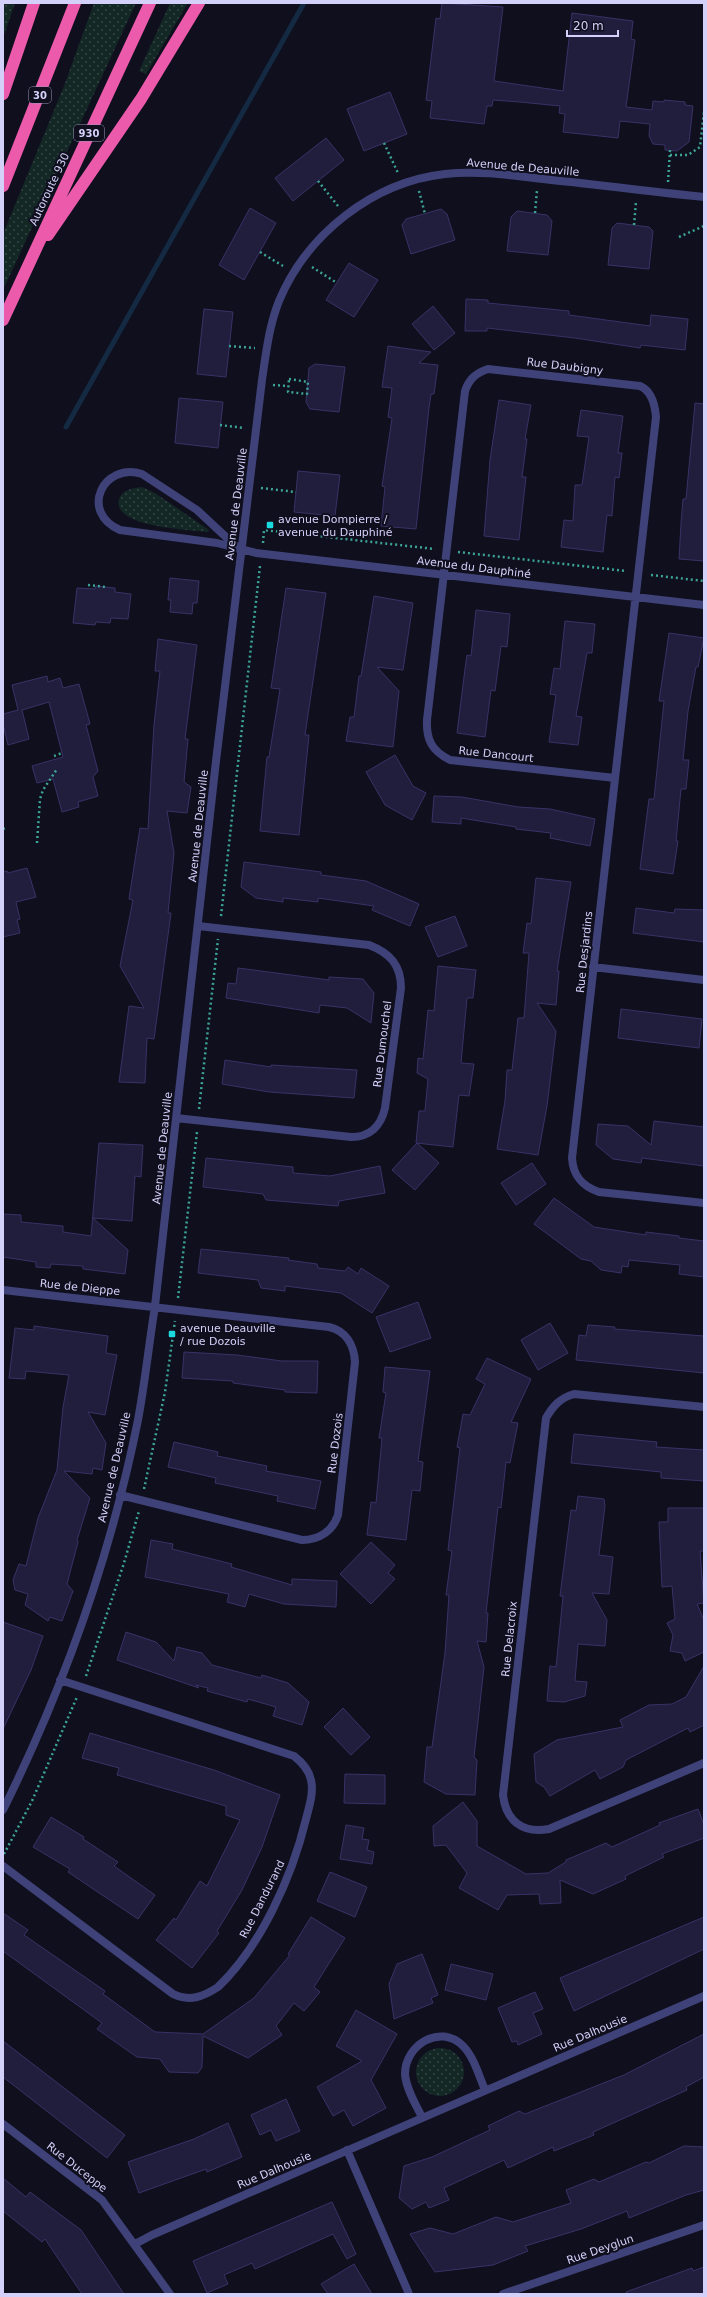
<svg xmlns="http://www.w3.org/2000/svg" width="707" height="2297" font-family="'DejaVu Sans',sans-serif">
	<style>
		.grass { fill: url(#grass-dots) }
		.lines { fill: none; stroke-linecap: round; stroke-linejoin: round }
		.stream { stroke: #142a43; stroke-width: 5 }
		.building { fill: #211d3d; stroke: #383266 }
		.path { stroke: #3ba495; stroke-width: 2.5; stroke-dasharray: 2 3; stroke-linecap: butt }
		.street { stroke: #3f4278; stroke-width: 8 }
		.highway { stroke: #ec5aac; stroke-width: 12 }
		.poi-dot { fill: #1adadd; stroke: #100f1e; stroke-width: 1.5 }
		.labels { text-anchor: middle; stroke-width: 4; stroke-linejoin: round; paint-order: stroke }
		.shield { fill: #100f1e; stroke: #9897b8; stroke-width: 1 }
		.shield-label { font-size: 10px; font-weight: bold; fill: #d3d1fa }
		.street-label { font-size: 11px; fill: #d3d1fa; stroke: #100f1e }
		.poi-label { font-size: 11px; fill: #d3d1fa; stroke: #100f1e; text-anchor: start }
	</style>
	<defs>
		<pattern id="grass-dots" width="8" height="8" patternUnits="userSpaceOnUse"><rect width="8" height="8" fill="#132725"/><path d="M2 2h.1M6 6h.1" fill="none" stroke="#344546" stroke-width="1.8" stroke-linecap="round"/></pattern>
	</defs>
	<rect width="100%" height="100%" fill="#100f1e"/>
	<path class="grass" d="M3,3H15L3,38Z
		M94,3H136L3,290V234L64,86Z
		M170,3H188L146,74L139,71Z
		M142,487L155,493L209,530L208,532C190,530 112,527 119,500C121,490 133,488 142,487Z
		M416 2072a24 24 0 1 1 48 0a24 24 0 1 1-48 0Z"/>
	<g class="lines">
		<path class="stream" d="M66,427L304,3"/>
	</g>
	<path class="building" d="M442,3L503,7L494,81L563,91L572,13L633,21L631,39L635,40L626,107L652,110L653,101L664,102V100L685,102V105L693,106L689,142L677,151L665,150V145L653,144L649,136L650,124L620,121L618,138L563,132L565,114L559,113L560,106L520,102L493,100L492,106H487L484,124L430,118L432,101L426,100L436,18L440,19Z
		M390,92L407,134L364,151L347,109Z
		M326,138L344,160L293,201L275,178Z
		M250,208L276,223L244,280L219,265Z
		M441,209L447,214L455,240L411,254L402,225L406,219Z
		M517,211L547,215L552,221L548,255L507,251L511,217Z
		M617,223L649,227L653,231L649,269L608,265L612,228Z
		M349,263L378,280L354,317L326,300Z
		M466,299L488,300V303L569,311V315L650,326L651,315L688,319L685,350L641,345L640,348L575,338L487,328V331H465Z
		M433,306L455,333L434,350L412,324Z
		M204,309L233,312L226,377L197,374Z
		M388,346L431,352L419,363L438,365L434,394H431L429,408L416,529L381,526L385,487L382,486L392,418L388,417L392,388L382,387Z
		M315,364L345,367L339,412L310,409L306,402L309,368Z
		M179,398L223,402L218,448L175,443Z
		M499,400L531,405L525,439H527L522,477H526L519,540L484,536L490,460Z
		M695,403L704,404V561L679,559L681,524L683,499H686Z
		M581,410L623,416L618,453H622L619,478L615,477L612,516L607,515L603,552L561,547L564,520L573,521L575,485H582L589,437L577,436Z
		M298,471L340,475L335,516L294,512Z
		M170,578L199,581L197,603H193L192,614L170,612L171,600H168Z
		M96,586L115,588V592L131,594L128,619L111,618L110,623L96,622L95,625L73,623L77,588L95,589Z
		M286,588L326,593L305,735H309L299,835L260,831L267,757H269L280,689L271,688Z
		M374,596L413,603L403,670L377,667L399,691L393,747L346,741L350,717H354L359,676H361Z
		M476,610L510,614L507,647L501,646L495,691L491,690L485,737L457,733L465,669L467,655L471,656Z
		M565,621L595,624L592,653H587L576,716L582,717L578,745L549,742L556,695L550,694L554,668L560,669Z
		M669,633L704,638L698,667H696L688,711L683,760H689L686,789H681L676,841H678L673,874L640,869L649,799H654L664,701H659Z
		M158,639L197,645L185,739H188L184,782L191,787L187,813L167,811L174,853L168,913H171L154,1039L147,1038L145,1083L119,1082L129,1006L144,1008L120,966L133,900L129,899L140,828L148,829L154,725L160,671H155Z
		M47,676L48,682L60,678L63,688L79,684L90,724L86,725L98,771L93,777L98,796L78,802L79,807L62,812L53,779L37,783L32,766L63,757L49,702L22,710L29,739L8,745L3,724V714L18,710L12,685Z
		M395,755L413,786L426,793L412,820L385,805L366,772Z
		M434,796L462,797L518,807L550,809L595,819L590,846L550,838L551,833L516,829V827L461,818V824L432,822Z
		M244,862L321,872V875L366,881L419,904L410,926L372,910L374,906L318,898V902L283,898V902L256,898L241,887Z
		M27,868L36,897L16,902L20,919L17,920L20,933L3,937V872L7,871L8,873Z
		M536,878L571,882L557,971H559L556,1005L537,1003L556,1031L547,1106L538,1155L497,1149L505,1101L507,1070H512L518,1018H524L529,953H523L527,923L531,924Z
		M636,908L674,913L675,909L704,910V942L633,933Z
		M455,916L467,946L438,957L425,927Z
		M438,966L476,970L473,998H467L461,1063L474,1064L469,1096L459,1095L453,1147L416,1143L419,1111H425L428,1079L417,1073L418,1058L423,1059L428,1010L434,1011Z
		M238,968L329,980V977L363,979L374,993L371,1023L347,1008L320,1005L319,1013L226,998L228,983L236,984Z
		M621,1009L702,1019L699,1048L618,1038Z
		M225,1060L271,1067V1065L357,1070L354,1098L269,1092L222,1084Z
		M654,1121L704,1127V1166L642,1158L641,1163L613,1159L596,1145L598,1124L628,1126L651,1145Z
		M99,1143L143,1145L141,1177L135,1176L132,1221L93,1218L128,1250L125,1274L83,1269V1266L51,1264L50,1268L36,1267V1262L3,1257V1214L21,1215V1222L63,1226V1232L91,1236Z
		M417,1143L439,1163L415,1190L392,1170Z
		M206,1158L293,1167V1173L330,1176L380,1166L385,1193L339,1201L338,1206L266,1200L263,1194L203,1187Z
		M532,1163L546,1184L516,1205L501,1183Z
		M554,1198L594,1227L646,1235V1232L679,1236V1238L704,1241V1277L679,1274L680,1265L629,1260L628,1267L622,1266L621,1273L601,1270L591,1261L581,1259L534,1224Z
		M201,1249L289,1258L288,1260L317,1264L318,1268L345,1271L348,1267L358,1274L361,1268L389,1286L372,1313L341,1293L285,1286V1291L261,1288L258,1280L198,1273Z
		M418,1302L431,1338L390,1352L376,1317Z
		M550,1323L568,1353L538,1370L521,1340Z
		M588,1325L615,1327L614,1329L704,1336V1373L576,1360L579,1335L586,1336Z
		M34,1326L108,1336L106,1353L117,1355L105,1415L88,1412L106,1443L102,1470L93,1468L92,1474L64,1471L90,1498L77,1540L78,1542L67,1584L73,1591L62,1621L50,1617L48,1621L25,1605L28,1594L15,1590L13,1580L19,1564L26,1566L38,1518L57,1470L63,1407L69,1375L26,1371L25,1379L9,1378L15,1328L34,1330Z
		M184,1352L237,1355L282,1361H318L317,1393L285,1392V1390L233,1383V1381L182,1378Z
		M487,1358L531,1379L511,1422L518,1423L510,1463L506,1462L501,1508L498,1507L486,1613H488L486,1642L477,1641L484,1667L474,1757L477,1760L475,1795L446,1794L424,1782L427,1747H432L445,1653L449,1595H446L452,1551L448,1550L460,1448L457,1447L463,1414L470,1415L485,1384L476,1379Z
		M385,1367L430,1371L418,1461L423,1462L420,1491L412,1490L406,1540L367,1535L371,1502L376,1503L382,1438H379L386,1393L383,1392Z
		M574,1434L657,1442L656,1447L704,1450V1481L661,1478V1472L571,1463Z
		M174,1442L218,1452L217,1456L267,1466L266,1471L321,1481L315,1509L277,1501L278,1496L215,1483L216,1478L168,1467Z
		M578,1496L604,1499L605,1506L599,1555L613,1557L609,1594L592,1593L607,1620L605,1646L578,1644L575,1681L587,1682L585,1696L564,1702L547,1701L550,1666L556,1667L563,1596H560L571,1510L576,1511Z
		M668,1508H704V1551H700L704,1603L697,1604L704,1620V1652L685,1661L682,1653L670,1651L673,1635L667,1623L675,1619L672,1586L662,1587L659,1522H668Z
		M151,1540L173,1544L172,1549L232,1564L231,1567L292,1585V1579L337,1581L336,1607L284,1604L249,1594L245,1607L227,1602L229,1594L145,1577Z
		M371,1542L395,1565L388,1573L395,1579L371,1604L340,1574Z
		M3,1622L43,1636L31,1670L3,1729Z
		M126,1632L156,1642L174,1661L177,1647L202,1653L212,1665L261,1678L262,1675L288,1683L309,1702L302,1725L273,1716L276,1707L248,1699L247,1702L207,1691L208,1688L196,1685L199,1688L117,1660Z
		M704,1666V1725L690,1732L688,1728L626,1760L623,1767L600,1779L595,1770L550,1796L544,1787L536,1782L534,1754L557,1740L623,1727L620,1720L649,1705L672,1704L686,1697Z
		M343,1708L370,1737L351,1755L324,1727Z
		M90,1733L214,1770L280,1795L262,1847L242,1890L217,1931L219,1933L192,1968L156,1940L174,1918L176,1920L200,1881L207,1886L240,1820L226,1815V1806L117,1775L119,1768L82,1758Z
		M345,1774L385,1775V1804L344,1803Z
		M463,1802L477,1821V1846L526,1874L548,1873L566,1862V1860L606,1843L612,1847L660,1825L659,1823L698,1809L704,1825V1838L662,1854L664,1857L625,1876L626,1879L593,1894L560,1880L561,1903L540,1904L539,1894L507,1895L498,1910L459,1888L467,1873L446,1845L434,1846L433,1826Z
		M51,1817L84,1837L83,1839L118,1862L114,1866L155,1895L138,1919L68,1872L70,1869L33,1847Z
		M346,1825L364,1828L362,1839L369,1840L367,1850L374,1852L372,1864L340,1859Z
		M330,1872L367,1887L355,1917L317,1901Z
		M3,1913L28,1930L24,1935L105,1991L103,1994L155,2032L203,2034L254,1998L290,1955L288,1954L311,1917L345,1938L314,1987L320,1992L304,2011L294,2003L276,2026L282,2035L248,2058L203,2036L202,2067L198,2073L169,2072L160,2059L137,2057L97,2029L102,2023L3,1951Z
		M704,1917V1949L574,2011L560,1978Z
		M422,1954L438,1995L431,1998L433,2003L394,2019L389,1984L397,1964Z
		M451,1964L493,1974L486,2000L445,1990Z
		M535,1992L543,2009L533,2013L542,2034L518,2045L517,2041L512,2042L498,2008Z
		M356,2010L397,2034L371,2080L386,2108L353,2126L344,2110L333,2116L317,2087L362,2061L336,2046Z
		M704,2034V2077L686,2087L687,2090L593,2132L594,2135L554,2151L553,2147L508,2168L504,2160L444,2188L449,2200L429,2208L426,2202L412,2209L399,2198L404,2166L432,2157L490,2130L488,2126L519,2111L525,2114L624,2075Z
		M3,2041L125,2135L107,2158L3,2077Z
		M286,2099L300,2131L276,2141L271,2130L260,2135L251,2115Z
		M228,2123L242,2157L207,2172L206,2169L139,2193L128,2162L194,2139Z
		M684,2146L704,2147V2190L686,2195L629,2218L627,2211L581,2229L525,2246L528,2251L493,2265L435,2272L410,2234L430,2228L453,2234L496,2217L513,2222L571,2203L566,2190L594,2179L599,2182L646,2162L649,2163Z
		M3,2178L26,2197L30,2192L81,2230L124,2294H82L45,2239L42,2242L3,2211Z
		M332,2202L356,2254L347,2259L333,2234L255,2269L252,2263L224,2275L228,2284L207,2293L193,2261Z
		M354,2264L372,2294H328L321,2284Z
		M704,2267V2294H626V2292L692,2268L693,2271Z"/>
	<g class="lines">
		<path class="path" d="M384,143L398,173
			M670,155H688L700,147L704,112
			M318,181L338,206
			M668,182L670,150
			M419,191L425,214
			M535,213L537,190
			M634,225L636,202
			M679,237L704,226
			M260,252L283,266
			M312,267L337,283
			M229,346L255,348
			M289,379L308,382L307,394L288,392Z
			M273,385L288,386
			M220,425L244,428
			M261,488L296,492
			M263,543L264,530L435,549
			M458,552L626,571
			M651,575L704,581
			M88,585L106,587
			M54,756L62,753
			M3,829L5,828
			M37,843L40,799L43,790L57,769
			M221,916L260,566
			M199,1109L218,939
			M178,1298L197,1132
			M144,1489L165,1392L175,1321
			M86,1676L124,1563L139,1511
			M4,1854L32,1801L77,1697"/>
		<path class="street" d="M241,551L197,510L142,474C103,462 79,512 120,530L217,543L256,553L704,605
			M615,778L450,760C432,751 426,740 427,720L465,391C469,379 476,373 488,369L640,386C652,391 655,405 656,417L572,1158C573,1176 582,1186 599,1192L704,1203
			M593,967L704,980
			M176,1118L351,1137C370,1137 381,1126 385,1108L401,988C401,965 390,953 369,945L198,926
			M3,1290L329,1327C346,1331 354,1345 355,1362L338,1515C333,1531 319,1540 302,1540L120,1495
			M704,1407L574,1394C560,1398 553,1406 546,1418L503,1795C506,1821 523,1834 549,1829L704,1763
			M3,1810C64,1687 111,1554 138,1420C145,1382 149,1344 155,1306L216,761L262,380C266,353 269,326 279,301C307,234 373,182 445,174C480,170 515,176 551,180C602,185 653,192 704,197
			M3,1866L173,1994C189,2002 203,1997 218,1987C261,1946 292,1877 306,1819C309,1807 314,1793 311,1780C309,1770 303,1763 294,1756L60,1680
			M422,2117C416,2105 406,2089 405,2074C405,2045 440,2023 463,2046C474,2057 479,2076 485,2090
			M3,2124L102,2200L170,2294
			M347,2150L409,2294
			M135,2244L152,2235L704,1996
			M503,2294L704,2225"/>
		<path class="highway" d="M3,94L34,3
			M3,186L75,3
			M48,235L141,99L199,3
			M3,320L150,3"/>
	</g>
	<g class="poi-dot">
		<rect x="266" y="521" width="8" height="8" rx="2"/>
		<rect x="168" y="1330" width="8" height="8" rx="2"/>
	</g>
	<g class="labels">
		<g class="shield">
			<rect x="29" y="87" width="22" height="16" rx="3"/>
			<rect x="74" y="125" width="30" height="16" rx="3"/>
		</g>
		<g class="shield-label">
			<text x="40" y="99">30</text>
			<text x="89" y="137">930</text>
		</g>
		<g class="street-label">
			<text transform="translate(523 167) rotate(5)" y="4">Avenue de Deauville</text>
			<text transform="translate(49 189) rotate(-65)" y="4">Autoroute 930</text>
			<text transform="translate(565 366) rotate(7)" y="4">Rue Daubigny</text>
			<text transform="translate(236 504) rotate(-83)" y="4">Avenue de Deauville</text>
			<text transform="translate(474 567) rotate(7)" y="4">Avenue du Dauphiné</text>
			<text transform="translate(496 754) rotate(6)" y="4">Rue Dancourt</text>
			<text transform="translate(198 826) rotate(-84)" y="4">Avenue de Deauville</text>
			<text transform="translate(584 952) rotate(-84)" y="4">Rue Desjardins</text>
			<text transform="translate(382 1044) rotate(-83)" y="4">Rue Dumouchel</text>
			<text transform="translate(162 1148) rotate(-84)" y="4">Avenue de Deauville</text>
			<text transform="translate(80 1287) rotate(6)" y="4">Rue de Dieppe</text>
			<text transform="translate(335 1443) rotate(-83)" y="4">Rue Dozois</text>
			<text transform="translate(114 1467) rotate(-77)" y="4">Avenue de Deauville</text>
			<text transform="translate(509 1639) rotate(-84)" y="4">Rue Delacroix</text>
			<text transform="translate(262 1899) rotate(-63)" y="4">Rue Dandurand</text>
			<text transform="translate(590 2033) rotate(-23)" y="4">Rue Dalhousie</text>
			<text transform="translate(77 2167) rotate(38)" y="4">Rue Duceppe</text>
			<text transform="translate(274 2170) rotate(-23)" y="4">Rue Dalhousie</text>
			<text transform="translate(600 2249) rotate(-19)" y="4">Rue Deyglun</text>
		</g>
		<g class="poi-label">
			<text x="278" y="523">avenue Dompierre /<tspan x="278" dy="13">avenue du Dauphiné</tspan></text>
			<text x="180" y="1332">avenue Deauville<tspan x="180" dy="13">/ rue Dozois</tspan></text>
		</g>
	</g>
	<rect width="707" height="2297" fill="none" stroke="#d3d1fa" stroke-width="8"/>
	<path d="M567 30v6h51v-6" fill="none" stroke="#d3d1fa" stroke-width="2"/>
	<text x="573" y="30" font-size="12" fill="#d3d1fa" stroke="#100f1e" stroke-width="3" paint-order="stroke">20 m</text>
</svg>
